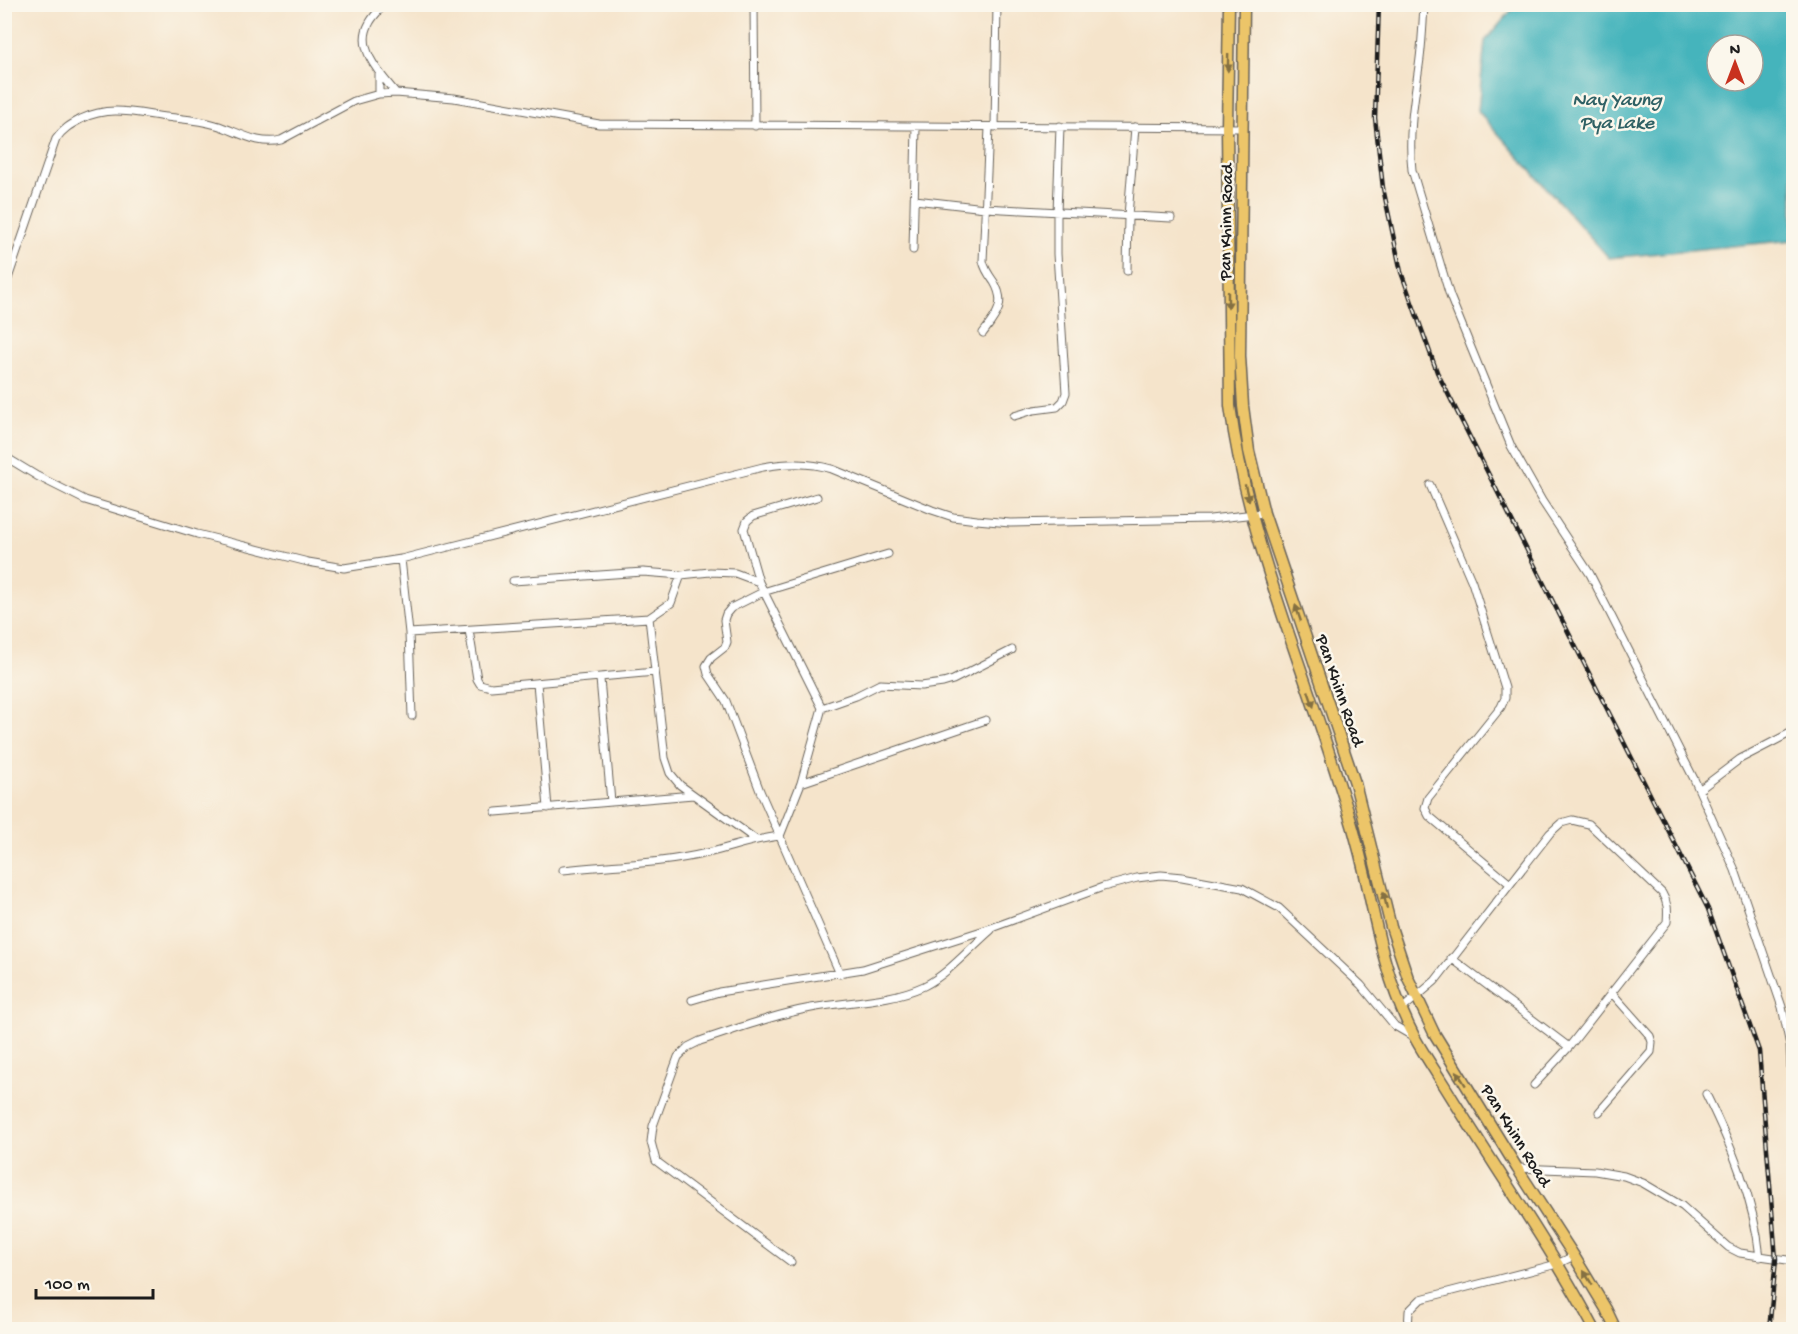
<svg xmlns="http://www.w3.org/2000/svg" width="1798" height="1334" font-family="'Gochi Hand',sans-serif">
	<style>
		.water { fill: #44b4bc; stroke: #30686c; stroke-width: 1.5; fill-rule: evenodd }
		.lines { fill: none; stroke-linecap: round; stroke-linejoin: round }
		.street-casing { stroke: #686259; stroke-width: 9 }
		.primary-casing { stroke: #686259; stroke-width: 13 }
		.street { stroke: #fff; stroke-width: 7 }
		.primary { stroke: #ecc569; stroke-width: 10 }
		.rail-casing { stroke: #1c1c1c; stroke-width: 4.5 }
		.rail { stroke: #fbf7ec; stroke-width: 2; stroke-dasharray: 7; stroke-linecap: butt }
		.oneway { fill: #847042 }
		.labels { text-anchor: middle; stroke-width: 5; stroke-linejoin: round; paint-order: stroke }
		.street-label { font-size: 18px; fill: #1c1c1c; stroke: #fbf7ec }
		.water-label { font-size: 20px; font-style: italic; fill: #2e6064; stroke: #fbf7ec }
	</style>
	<rect width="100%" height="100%" fill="#fbf7ec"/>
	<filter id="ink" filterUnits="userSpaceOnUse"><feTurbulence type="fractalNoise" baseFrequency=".0167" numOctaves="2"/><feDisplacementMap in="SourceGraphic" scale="12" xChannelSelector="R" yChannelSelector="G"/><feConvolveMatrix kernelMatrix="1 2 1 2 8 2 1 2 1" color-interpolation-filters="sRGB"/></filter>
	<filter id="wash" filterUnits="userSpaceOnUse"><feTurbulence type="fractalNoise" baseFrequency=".008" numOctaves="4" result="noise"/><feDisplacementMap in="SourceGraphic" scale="24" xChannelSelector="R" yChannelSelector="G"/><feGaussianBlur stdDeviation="1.35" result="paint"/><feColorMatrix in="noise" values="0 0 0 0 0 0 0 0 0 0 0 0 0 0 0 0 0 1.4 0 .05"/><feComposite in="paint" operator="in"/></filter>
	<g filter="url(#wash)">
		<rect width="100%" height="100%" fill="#f5e4cb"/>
		<path class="water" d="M1516,5H1793V240L1609,258L1478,111L1485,41ZM1717,45H1753V81H1717Z"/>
	</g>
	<g filter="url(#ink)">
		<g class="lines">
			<defs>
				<path id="street" d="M384,4C379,11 372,17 369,24C355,49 382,76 396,93
					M754,4L755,126
					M1424,4C1423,25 1422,46 1419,66C1414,101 1408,134 1412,170L1450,296L1511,446L1542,501L1590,574L1694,779L1735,870L1782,1007L1790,1045L1794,1147
					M379,72V94
					M995,127L997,4
					M915,200L985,208L1171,218
					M913,250L916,127
					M1127,271L1128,216L1135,127
					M4,290L56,139C63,129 70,125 81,119C110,105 135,113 166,117C182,119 200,120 216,125C237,131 258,146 281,140L354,101L379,94L396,93L454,98L599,124L1243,128
					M983,333C996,316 1007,304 994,282C989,275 985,270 983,261L989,128
					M1014,416L1034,410L1057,407L1063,401L1066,393L1057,254V213L1060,126
					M4,456L37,476L85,500L197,534L308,562L344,568L401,559L763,467C787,463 808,462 832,469L932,510L953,517L977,520L1010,523L1210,519L1264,513
					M1430,485L1472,582L1505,688V698L1501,707L1428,798L1425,808L1429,816L1510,884
					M401,559L409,633L412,716
					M681,575L671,603L649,618L665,758L670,773L680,785L755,839
					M513,581L643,572L681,575L710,572L735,573L759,582
					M469,630L477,679L480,684L491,687L655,672
					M409,633L649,618
					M600,679L611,802
					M537,683L548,808
					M822,708L856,696L880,684L921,686L943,683L953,680L1012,650
					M801,783L986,720
					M1699,790L1740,759L1794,731
					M496,812L693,795
					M563,870C611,865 661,864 707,853C733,847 753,839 780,836L801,783L822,708L759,582L744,529L747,521L753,516L817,497
					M1451,958L1569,1047
					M840,974L760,791L726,701L708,674L706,666L711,658L725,647L727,642L724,620L726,614L731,608L763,592L888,554
					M692,1000L719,992L863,969L994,927L1103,887L1137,878L1161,875L1182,877L1242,888L1279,908L1361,985L1395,1026L1414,1037
					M1402,1009L1435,981L1550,833L1561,823L1572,820L1589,824L1662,893C1668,903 1668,910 1667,922L1569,1047L1534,1085
					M1706,1094C1731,1145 1754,1199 1760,1257
					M1599,1112L1651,1052L1652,1042L1650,1036L1611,992
					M1517,1168L1595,1171L1624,1176L1643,1183L1682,1206L1728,1247L1740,1253L1794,1261
					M791,1262L656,1161L651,1142L653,1126L678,1057L688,1047L700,1041C737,1029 773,1015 811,1008C848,1001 889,1002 924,986C947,975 971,947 991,930
					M1408,1330L1409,1311L1421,1299L1557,1264L1574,1256
					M1793,1330L1794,1266"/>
				<path id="primary" d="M1229,4L1227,127L1230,406C1247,536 1300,658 1339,783C1349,813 1358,844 1365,875C1377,931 1388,987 1415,1038C1426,1058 1440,1078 1452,1098C1500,1175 1552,1249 1595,1330
					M1244,4L1240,356L1243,406L1249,451L1264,513L1355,783L1391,927L1408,978L1434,1033L1517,1168L1574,1256L1606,1309L1616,1330"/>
			</defs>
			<use href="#street" class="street-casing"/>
			<use href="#primary" class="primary-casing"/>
			<use href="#street" class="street"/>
			<use href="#primary" class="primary"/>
			<defs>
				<path id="rail" d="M1379,4L1375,118L1383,188L1401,272L1437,372L1708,909L1759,1051L1776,1259L1769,1330"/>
			</defs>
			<use href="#rail" class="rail-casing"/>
			<use href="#rail" class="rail"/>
		</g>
		<defs><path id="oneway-solid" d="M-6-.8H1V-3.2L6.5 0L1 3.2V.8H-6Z" transform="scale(1.5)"/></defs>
		<g class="oneway">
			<use href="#oneway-solid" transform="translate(1228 63) rotate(91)"/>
			<use href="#oneway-solid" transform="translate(1228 300) rotate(90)"/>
			<use href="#oneway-solid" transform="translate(1247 493) rotate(76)"/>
			<use href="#oneway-solid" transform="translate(1298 613) rotate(-109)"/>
			<use href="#oneway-solid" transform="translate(1311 699) rotate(71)"/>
			<use href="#oneway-solid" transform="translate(1385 900) rotate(-103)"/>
			<use href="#oneway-solid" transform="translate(1461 1078) rotate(-122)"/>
			<use href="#oneway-solid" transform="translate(1588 1278) rotate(-121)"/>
		</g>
	</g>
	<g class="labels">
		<g class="street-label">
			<text transform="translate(1225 222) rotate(-89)" y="6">Pan Khinn Road</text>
			<text transform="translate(1341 690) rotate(71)" y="6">Pan Khinn Road</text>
			<text transform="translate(1517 1135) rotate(58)" y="6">Pan Khinn Road</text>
		</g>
		<g class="water-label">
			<text x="1617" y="105">Nay Yaung<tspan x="1617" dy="23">Pya Lake</tspan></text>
		</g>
	</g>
	<rect width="1798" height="1334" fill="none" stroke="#fbf7ec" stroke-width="24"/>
	<g transform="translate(1735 63)"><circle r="28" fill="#fbf7ec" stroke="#a29f99" stroke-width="1.5"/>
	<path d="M0-4.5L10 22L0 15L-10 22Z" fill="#c8321e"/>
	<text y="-9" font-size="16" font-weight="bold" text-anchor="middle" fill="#1c1c1c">N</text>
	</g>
	<path d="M36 1289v9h117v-9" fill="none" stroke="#1c1c1c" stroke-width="3"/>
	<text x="45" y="1289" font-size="18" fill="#1c1c1c" stroke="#fbf7ec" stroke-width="4.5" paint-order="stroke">100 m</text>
</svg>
